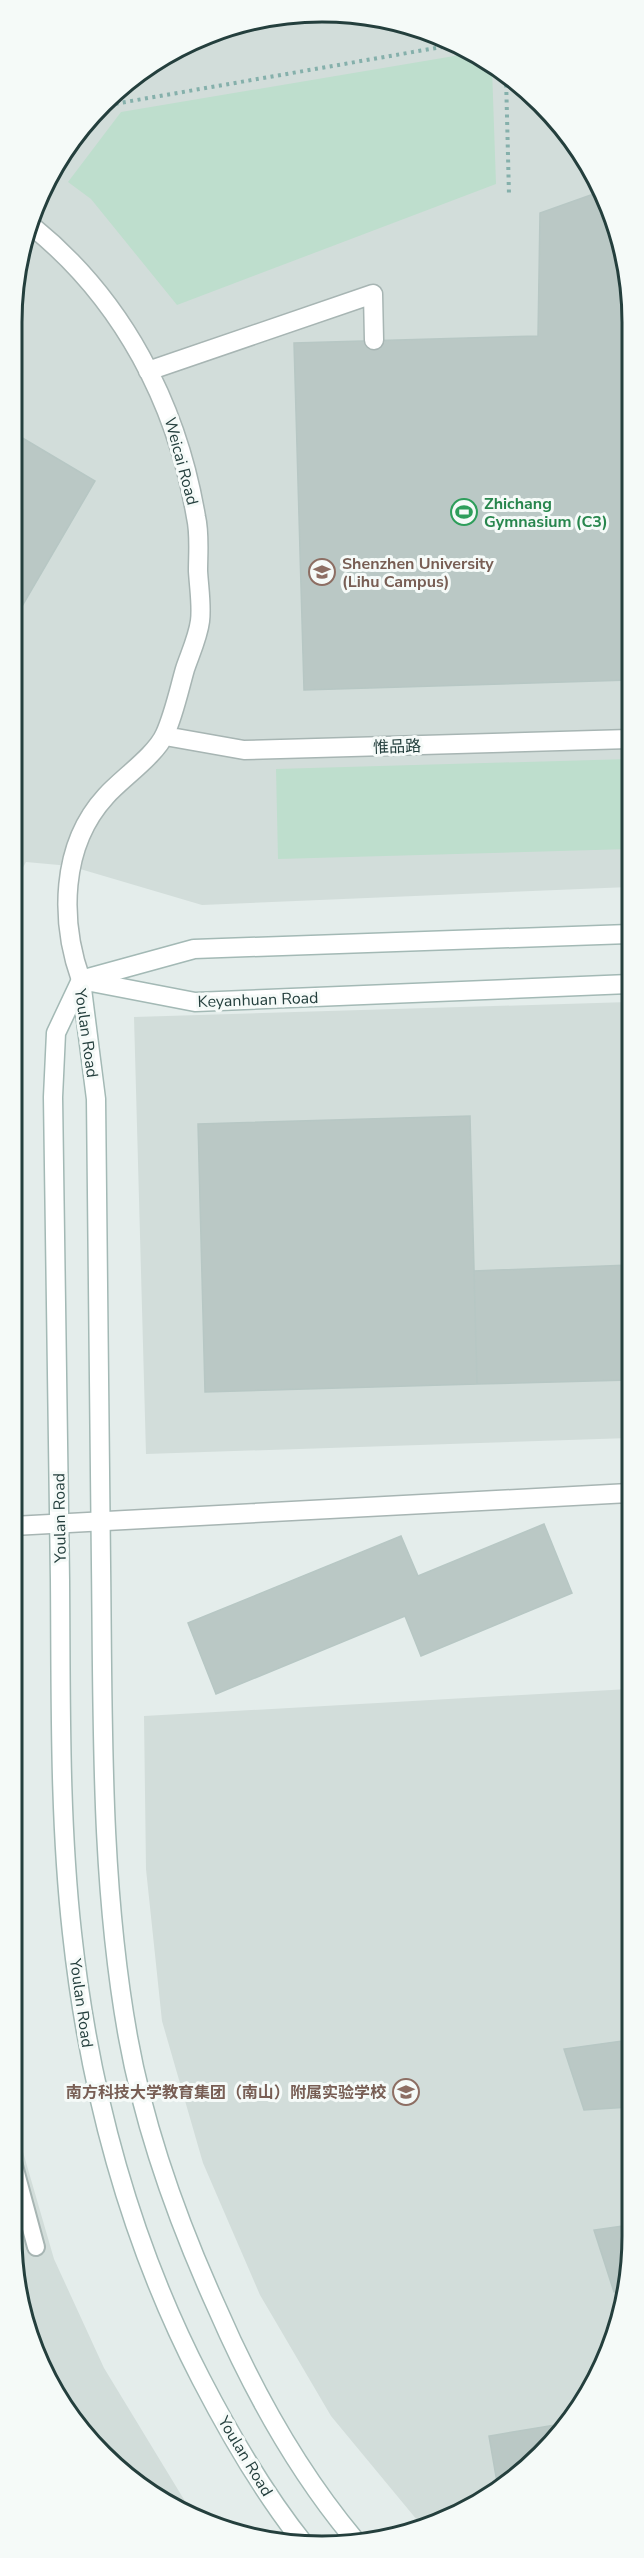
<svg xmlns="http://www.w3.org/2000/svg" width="644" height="2558" font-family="'Nunito Sans','Noto Sans SC',sans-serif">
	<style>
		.built { fill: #d2ddda }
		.green { fill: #bedecd }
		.building { fill: #bac8c5; stroke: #b7c7c4; stroke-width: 1.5 }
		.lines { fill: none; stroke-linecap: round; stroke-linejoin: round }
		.lane-casing { stroke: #a7b5b3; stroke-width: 20 }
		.street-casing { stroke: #a7b5b3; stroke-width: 21 }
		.secondary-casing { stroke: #a3b9b5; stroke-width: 21 }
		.path { stroke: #85b0ab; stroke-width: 4; stroke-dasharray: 3 4.5; stroke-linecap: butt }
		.lane { stroke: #fff; stroke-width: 16 }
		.street { stroke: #fff; stroke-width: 18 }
		.secondary { stroke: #fff; stroke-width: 18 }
		.labels { text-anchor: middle; stroke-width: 6; stroke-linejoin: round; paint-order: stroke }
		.street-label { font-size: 16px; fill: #243f3d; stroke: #f5faf8 }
		.leisure-label { font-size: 16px; font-weight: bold; fill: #27864d; stroke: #f5faf8; text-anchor: start }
		.education-label { font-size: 16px; font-weight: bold; fill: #785e54; stroke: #f5faf8; text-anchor: start }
		.rim { fill: none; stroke: #243f3d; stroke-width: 3 }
	</style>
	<rect width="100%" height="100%" fill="#e4edeb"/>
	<path class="built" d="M363,15L459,44L541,103L600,185L629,282V887L202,905L70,866L26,862L14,884L15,281L54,167L134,76L242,22Z
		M629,1002V1438L146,1454L134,1017Z
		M629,1689V2277L591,2391L511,2482L422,2526L331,2416L260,2295L203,2163L162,2021L146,1869L144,1716Z
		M12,2114L54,2259L104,2368L194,2516L185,2514L89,2441L35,2354L12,2236Z"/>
	<path class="green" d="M472,53L492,68L496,184L177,305L91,199L68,182L121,112Z
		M629,759V849L278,859L276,769Z"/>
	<path class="building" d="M602,191L629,282V680L304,690L294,343L538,336L540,213Z
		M14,433L95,481L14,620Z
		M470,1116L477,1384L205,1392L198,1124Z
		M629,1265V1380L477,1384L474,1271Z
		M544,1524L572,1593L421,1656L405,1616L216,1694L188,1623L401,1536L418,1576Z
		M629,2040V2107L584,2110L564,2049Z
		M629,2225V2277L625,2291L614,2292L594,2230Z
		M561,2424L511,2482L498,2488L489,2436Z"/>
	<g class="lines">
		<defs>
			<path id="lane" d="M12,2158L36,2247"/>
			<path id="street" d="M33,227C123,300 177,404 196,517C200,534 198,554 198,571C199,588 202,606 200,621C198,637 190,654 185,669C179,690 174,714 165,734C156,755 121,779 106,796C60,846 60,921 81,980
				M148,371L373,294L374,340
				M165,736L244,750L629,739
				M13,1526L629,1493"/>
			<path id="secondary" d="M81,980L56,1033L53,1097C55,1258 57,1419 60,1580C61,1697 59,1816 72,1933C89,2089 129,2240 201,2379C231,2437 264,2494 305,2545
				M81,980L194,949L629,934
				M81,981L96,1099C98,1254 100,1409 101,1565C103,1722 100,1882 128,2037C145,2131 178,2222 217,2308C253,2391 297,2471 355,2540
				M86,981L195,1002L629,984"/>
		</defs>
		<use href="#lane" class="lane-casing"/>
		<use href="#street" class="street-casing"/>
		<use href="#secondary" class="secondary-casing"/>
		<path class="path" d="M506,77L509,195
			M108,105L459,44"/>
		<use href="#lane" class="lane"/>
		<use href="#street" class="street"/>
		<use href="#secondary" class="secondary"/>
	</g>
	<defs>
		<symbol id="stadium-ring" viewBox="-11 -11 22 22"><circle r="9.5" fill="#f5faf8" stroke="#2e9e5b" stroke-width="1.5"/><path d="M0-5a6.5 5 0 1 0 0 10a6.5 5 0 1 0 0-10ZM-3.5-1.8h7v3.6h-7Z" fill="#2e9e5b"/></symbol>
		<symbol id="university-ring" viewBox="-11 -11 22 22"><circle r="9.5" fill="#f5faf8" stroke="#8d6e63" stroke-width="1.5"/><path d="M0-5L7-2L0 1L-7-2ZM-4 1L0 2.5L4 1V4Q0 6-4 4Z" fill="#8d6e63"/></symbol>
		<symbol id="school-ring" viewBox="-11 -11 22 22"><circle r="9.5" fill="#f5faf8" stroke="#8d6e63" stroke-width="1.5"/><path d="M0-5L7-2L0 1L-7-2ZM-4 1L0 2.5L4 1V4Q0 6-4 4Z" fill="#8d6e63"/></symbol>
	</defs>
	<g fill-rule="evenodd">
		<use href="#stadium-ring" x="449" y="497" width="30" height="30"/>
		<use href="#university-ring" x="307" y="557" width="30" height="30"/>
		<use href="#school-ring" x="391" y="2077" width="30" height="30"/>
	</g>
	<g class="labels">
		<g class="street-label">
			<text transform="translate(182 461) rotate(75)" y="6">Weicai Road</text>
			<text transform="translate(397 746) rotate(-2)" y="6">惟品路</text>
			<text transform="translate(258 999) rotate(-2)" y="6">Keyanhuan Road</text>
			<text transform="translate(87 1033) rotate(82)" y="6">Youlan Road</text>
			<text transform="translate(59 1518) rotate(-91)" y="6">Youlan Road</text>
			<text transform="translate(82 2003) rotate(82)" y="6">Youlan Road</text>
			<text transform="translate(246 2456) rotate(59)" y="6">Youlan Road</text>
		</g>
		<g class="leisure-label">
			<text x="484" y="509">Zhichang<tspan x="484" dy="18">Gymnasium (C3)</tspan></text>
		</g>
		<g class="education-label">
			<text x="342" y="569">Shenzhen University<tspan x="342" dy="18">(Lihu Campus)</tspan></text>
			<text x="386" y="2098" text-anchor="end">南方科技大学教育集团（南山）附属实验学校</text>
		</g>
	</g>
	<path d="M0 0H644V2558H0ZM322 22H322A300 300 0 0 1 622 322V2236A300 300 0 0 1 322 2536H322A300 300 0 0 1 22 2236V322A300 300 0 0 1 322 22Z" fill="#f5faf8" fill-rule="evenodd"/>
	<path class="rim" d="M322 22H322A300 300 0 0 1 622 322V2236A300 300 0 0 1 322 2536H322A300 300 0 0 1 22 2236V322A300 300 0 0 1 322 22Z"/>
</svg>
